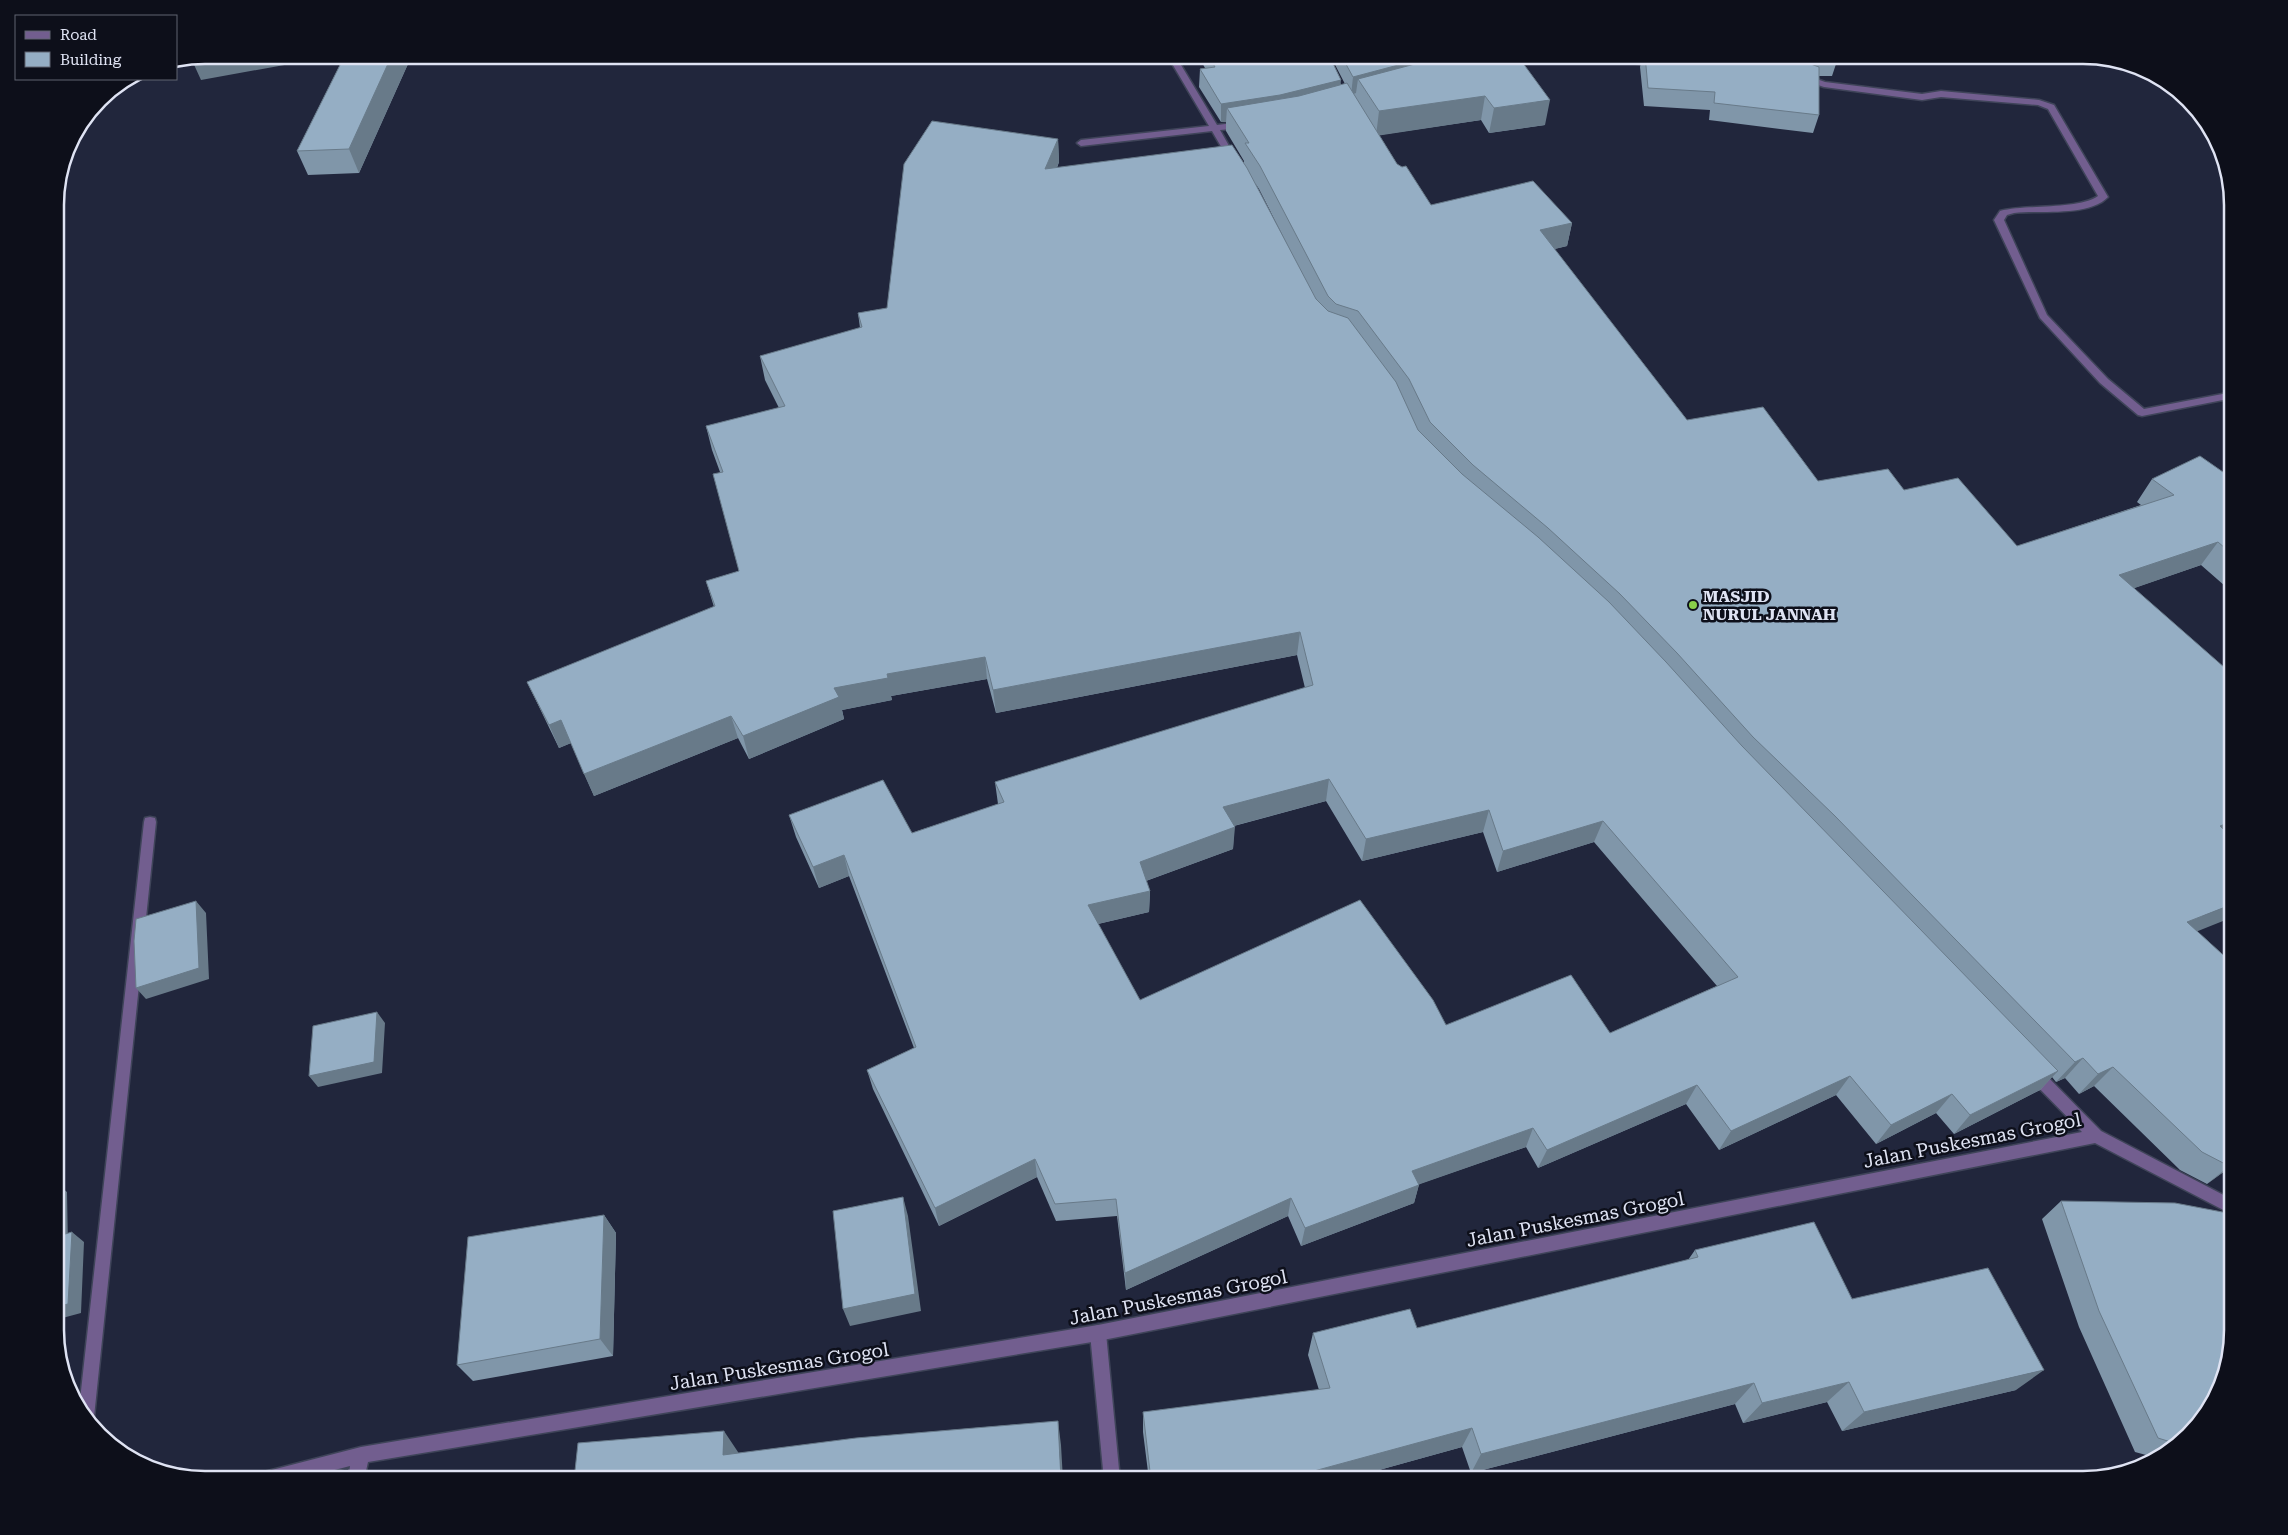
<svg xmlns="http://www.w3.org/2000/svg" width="2288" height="1535" font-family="'Roboto Serif',serif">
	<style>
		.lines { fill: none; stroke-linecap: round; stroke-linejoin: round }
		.lane-casing { stroke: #3f4459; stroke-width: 3 }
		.street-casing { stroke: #3f4459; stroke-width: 3 }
		.lane { fill: #725e8f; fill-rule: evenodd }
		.street { fill: #725e8f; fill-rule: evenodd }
		.wall { fill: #8096a9; fill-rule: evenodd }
		.shaded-wall { fill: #687a89 }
		.building { fill: #95aec4; stroke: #687a89; fill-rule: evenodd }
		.poi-dot { fill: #88cf49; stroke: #0d0f1a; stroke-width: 2 }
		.labels { text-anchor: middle; stroke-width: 5; stroke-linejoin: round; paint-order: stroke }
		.poi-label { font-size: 16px; font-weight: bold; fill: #dfe3f3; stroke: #0d0f1a; text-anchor: start }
		.near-street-label { font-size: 19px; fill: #dfe3f3; stroke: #0d0f1a }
		.rim { fill: none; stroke: #dfe3f3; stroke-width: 2.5 }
	</style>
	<rect width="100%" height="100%" fill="#21263c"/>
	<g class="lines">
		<defs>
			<path id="lane" d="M150,817L155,818L156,822L94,1417L92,1423L79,1409L144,822L145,818Z
				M1098,1325L1104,1327L1106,1333L1120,1480H1104L1090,1333L1092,1327Z"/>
			<path id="street" d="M1167,55H1175L1217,125L1242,122L1246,125L1242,128L1220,130L1237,160L1236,162H1230L1212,131L1081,146L1077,143L1081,140L1209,126Z
				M1557,55H1602L1656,62L1660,64L1656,66L1581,57L1505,65L1501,63L1505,61Z
				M1803,74L1825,82L1922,94L1941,91L2039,100L2054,105L2108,197C2089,217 2040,210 2014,213L2007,215L2004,220L2047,315L2108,379L2144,409L2233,392V398L2142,416L2138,415L2100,383L2040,318L1994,220L2000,211C2027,204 2078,210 2098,196L2048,109L2038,105L1941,97L1922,100L1824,87L1800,79V75Z
				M2033,1066L2038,1067L2101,1131L2233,1200V1215L2095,1143L1098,1341L368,1462L364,1480H348L350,1466L296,1480H256L258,1474L264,1472L361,1447L1098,1325L2082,1132L2028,1077L2026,1072L2028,1067Z"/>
		</defs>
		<use href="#lane" class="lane-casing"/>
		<use href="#street" class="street-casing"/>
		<use href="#lane" class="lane"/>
		<use href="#street" class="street"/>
	</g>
	<path class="wall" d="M345,55H412L359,173L308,175L297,151Z
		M1200,55H1329L1341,85L1345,84L1330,55H1544L1519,57L1545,125L1489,133L1481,120L1379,135L1397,164L1431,205L1572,223L1567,246L1554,249L1687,420L1818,481L1904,490L2017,546L2141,505L2137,502L2152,479H2233V593L2201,565L2134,588L2231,836L2197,931L2233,964V1165L2207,1184L2180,1170L2094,1086L2079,1094L2065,1078L2056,1082L2052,1077L2040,1090L1954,1134L1936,1113L1876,1144L1836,1095L1719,1150L1686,1104L1538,1168L1526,1147L1419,1184L1414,1203L1301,1246L1288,1216L1126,1290L1117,1216L1056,1221L1037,1177L939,1226L873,1089L867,1070L914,1048L849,876L819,888L796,837L789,815L912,833L998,804L995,782L1305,688L1297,655L996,713L987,679L891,696L892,700L842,710L844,719L749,759L738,738L594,796L571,743L559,748L527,682L714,607L706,581L739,571L720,472L712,450L706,426L779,408L765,380L760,356L860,328L858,313L887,308L1058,139L1059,162L1057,168L1244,164V161L1226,131V122H1221L1199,87L1200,69L1205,68L1200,59ZM1255,183L1259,189L1291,252ZM1326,801L1362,861L1483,832L1497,872L1594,842L1717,986L1610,1033L1446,1025L1140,1000L1098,924L1149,912L1150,891L1146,881L1233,849L1234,826Z
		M1638,55H1837L1838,58L1832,76H1819V115L1813,133L1709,120L1710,110L1644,106L1640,67L1642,58H1639Z
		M2061,1201L2208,1414L2157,1458L2135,1452L2079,1327L2042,1219Z
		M604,1215L616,1233L613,1356L473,1381L457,1365Z
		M1695,1250L1852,1299L2016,1390L1842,1431L1827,1402L1743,1423L1735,1404L1471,1473L1462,1447L1343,1480H1149L1143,1432V1412L1319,1390L1308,1355L1313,1333L1417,1328L1688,1260Z"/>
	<path class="shaded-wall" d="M204,55H340L201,80L191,58Z
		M392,55H412L359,173L349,149Z
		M1435,55H1507L1358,79L1356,93L1351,95L1353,77Z
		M1341,80L1339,98L1227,108L1226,122H1221V104Z
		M1485,96L1481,120L1376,136L1379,111Z
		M1550,100L1545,125L1489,133L1494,108Z
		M1058,139L1059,162L1046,193L1045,169Z
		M1572,223L1567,246L1535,254L1540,230Z
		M2218,542L2201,565L2103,599L2119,575Z
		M1300,632L1297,655L996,713L993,690Z
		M985,657L987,679L891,696L892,700L842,710L844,719L749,759L743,736L834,688L887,674Z
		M731,716L738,738L594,796L584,774Z
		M561,720L571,743L559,748L549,725Z
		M1329,779L1326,801L1222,829L1223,807Z
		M1489,810L1483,832L1362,861L1366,839Z
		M1603,821L1594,842L1497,872L1503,851Z
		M2233,821V835L2201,848L2220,826Z
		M1235,827L1233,849L1140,883V862Z
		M844,855L849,876L819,888L813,867Z
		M1150,891L1149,912L1089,926L1088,905Z
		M196,901L206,913L209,979L146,999L136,988Z
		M2233,904V917L2168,943L2187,922Z
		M377,1012L385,1023L382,1073L318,1087L309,1076Z
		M2083,1058L2065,1078L2056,1082L2075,1062Z
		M2113,1067L2094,1086L2079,1094L2098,1074Z
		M2058,1071L2040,1090L1954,1134L1970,1115Z
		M1850,1076L1836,1095L1719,1150L1731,1131Z
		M1697,1085L1686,1104L1538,1168L1547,1150Z
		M1952,1094L1936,1113L1876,1144L1891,1125Z
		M1533,1128L1526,1147L1406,1189L1412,1171Z
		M1035,1159L1037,1177L939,1226L935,1208Z
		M2233,1163V1165L2207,1184L2229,1166Z
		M55,1182L67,1192L68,1247L55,1238Z
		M1419,1185L1414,1203L1301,1246L1305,1228Z
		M903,1197L908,1216L921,1311L850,1326L843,1309Z
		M1291,1198L1288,1216L1126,1290L1125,1273Z
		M604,1215L616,1233L613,1356L600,1339Z
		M72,1232L84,1242L81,1313L55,1320V1307Z
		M2044,1370L2016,1390L1842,1431L1864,1412Z
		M1849,1382L1827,1402L1743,1423L1762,1403Z
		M1754,1383L1735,1404L1471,1473L1481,1454Z
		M1058,1421L1061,1445L1063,1480H1061Z
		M1472,1428L1462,1447L1343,1480H1291L1292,1477Z
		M724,1431L740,1455H723Z"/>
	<path class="building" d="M345,55H392L349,149L297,151Z
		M1208,55H1329L1341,80L1280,95L1221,104L1200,69L1215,67Z
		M1341,55H1436L1353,77Z
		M1449,55H1517L1550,100L1494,108L1485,96L1379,111L1358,79Z
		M1645,55H1691L1709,57L1808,63L1819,67V115L1714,103L1715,92L1648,88Z
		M1811,55H1837L1838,58H1819Z
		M1347,83L1397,164L1402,167L1406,166L1431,205L1533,181L1572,223L1540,230L1687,420L1763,407L1818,481L1888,469L1904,490L1958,478L2017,546L2174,495L2152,479L2200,456L2233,479V555L2218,542L2119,575L2233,675V821L2220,826L2233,839V904L2187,922L2233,964V1163L2229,1166L2202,1152L2113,1067L2098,1074L2083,1058L2075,1062L1835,816L1753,737L1677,653L1620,594L1548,528L1473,465L1430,422L1409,379L1358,311L1336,304L1328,296L1260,166L1245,143H1249L1227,108L1299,96Z
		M932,121L1058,139L1045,169L1232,145L1247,168L1316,299L1328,311L1348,318L1396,382L1418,430L1462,474L1538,537L1609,602L1666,662L1742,746L2058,1071L1970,1115L1952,1094L1891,1125L1850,1076L1731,1131L1697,1085L1547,1150L1533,1128L1412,1171L1419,1185L1305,1228L1291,1198L1125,1273L1116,1199L1055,1204L1035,1159L935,1208L867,1070L916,1047L844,855L813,867L789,815L883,780L912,833L1004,802L995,782L1313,685L1300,632L993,690L985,657L887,674L888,678L834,688L839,697L743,736L731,716L584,774L561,720L549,725L527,682L715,606L706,581L739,571L713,474L723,472L706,426L785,406L760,356L862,327L858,313L887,308L904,164ZM1329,779L1366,839L1489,810L1503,851L1603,821L1738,977L1610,1033L1571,975L1446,1025L1433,1000L1360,900L1140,1000L1088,905L1150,891L1140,862L1235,827L1223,807Z
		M196,901L199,968L136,988L134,941L136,919Z
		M377,1012L374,1062L309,1076L313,1026Z
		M903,1197L915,1294L843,1309L833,1211Z
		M2061,1201L2175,1203L2233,1214V1331L2225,1378L2208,1414L2174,1443L2158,1438L2099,1311Z
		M604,1215L600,1339L457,1365L468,1237Z
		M1814,1222L1852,1299L1988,1268L2044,1370L1864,1412L1849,1382L1762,1403L1754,1383L1481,1454L1472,1428L1292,1477V1480H1151L1143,1412L1330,1388L1313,1333L1410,1309L1417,1328L1698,1257L1695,1250Z
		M72,1232L68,1304L55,1307V1237Z
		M1058,1421L1061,1480H574L578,1443L724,1431L723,1455L856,1438Z"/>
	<circle class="poi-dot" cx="1693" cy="605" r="5"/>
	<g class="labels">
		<g class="poi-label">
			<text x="1703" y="602">MASJID<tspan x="1703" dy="18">NURUL JANNAH</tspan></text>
		</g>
		<g class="near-street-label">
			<text transform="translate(1972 1140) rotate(-11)" y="7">Jalan Puskesmas Grogol</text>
			<text transform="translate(1575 1219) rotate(-11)" y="7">Jalan Puskesmas Grogol</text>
			<text transform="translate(1178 1297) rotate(-11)" y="7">Jalan Puskesmas Grogol</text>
			<text transform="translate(779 1366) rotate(-9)" y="7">Jalan Puskesmas Grogol</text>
		</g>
	</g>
	<path d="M0 0H2288V1535H0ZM205 64H2083A141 141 0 0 1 2224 205V1330A141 141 0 0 1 2083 1471H205A141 141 0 0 1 64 1330V205A141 141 0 0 1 205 64Z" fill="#0d0f1a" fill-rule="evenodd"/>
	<path class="rim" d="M205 64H2083A141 141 0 0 1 2224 205V1330A141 141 0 0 1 2083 1471H205A141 141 0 0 1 64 1330V205A141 141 0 0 1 205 64Z"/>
	<rect x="15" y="15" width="162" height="65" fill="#0d0f1a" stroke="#616471"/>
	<rect x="25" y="31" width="25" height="8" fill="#725e8f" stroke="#616471"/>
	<text x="60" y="40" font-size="15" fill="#dfe3f3">Road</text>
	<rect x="25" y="52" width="25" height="15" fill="#95aec4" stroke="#616471"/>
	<text x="60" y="65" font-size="15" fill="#dfe3f3">Building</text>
</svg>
